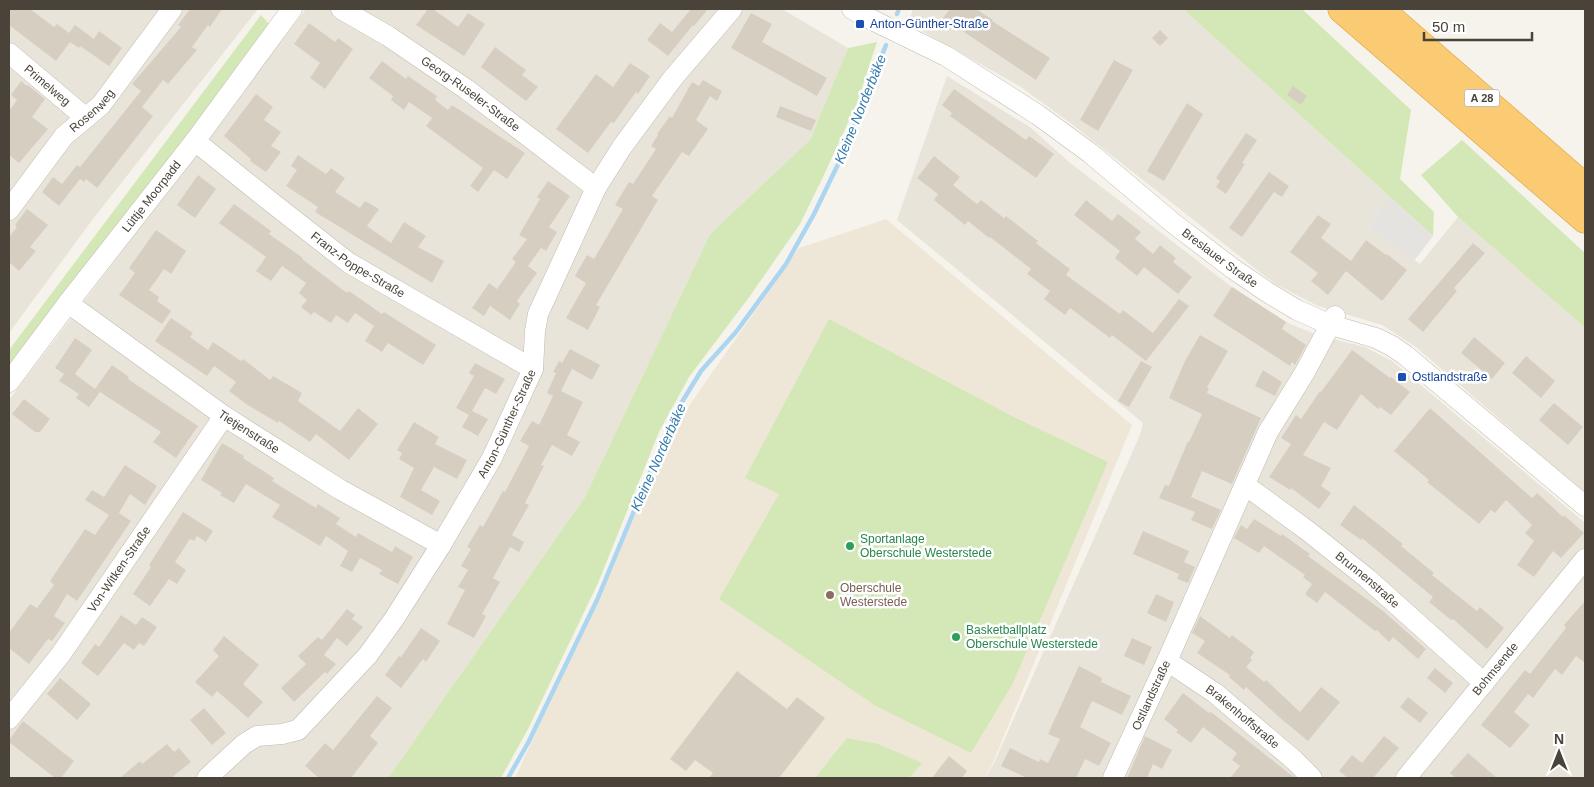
<svg xmlns="http://www.w3.org/2000/svg" width="1594" height="787" font-family="Arial,sans-serif">
	<style>
		.residential { fill: #e9e4da }
		.education { fill: #eee7d7 }
		.green { fill: #d3e8b6 }
		.parking { fill: #e5e3e0 }
		.lines { fill: none; stroke-linecap: round; stroke-linejoin: round }
		.stream { stroke: #abd5f0; stroke-width: 4.5 }
		.building { fill: #d7cec2 }
		.minor-casing { stroke: #c1baae; stroke-width: 21 }
		.highway-casing { stroke: #dba041; stroke-width: 29 }
		.minor { stroke: #fff; stroke-width: 20 }
		.highway { stroke: #facb72; stroke-width: 28 }
		.transit-dot { fill: #1a4fb4; stroke: #fff; stroke-width: 2 }
		.leisure-dot { fill: #2e9e5b; stroke: #fff; stroke-width: 2 }
		.education-dot { fill: #8d6e63; stroke: #fff; stroke-width: 2 }
		.labels { text-anchor: middle; stroke-width: 5; stroke-linejoin: round; paint-order: stroke }
		.shield { fill: #fff; stroke: #807b74; stroke-width: 1 }
		.shield-label { font-size: 11px; font-weight: bold; fill: #4a4339 }
		.transit-label { font-size: 12px; fill: #164399; stroke: #fff; text-anchor: start }
		.street-label { font-size: 12px; fill: #4a4339; stroke: #fff }
		.leisure-label { font-size: 12px; fill: #27864d; stroke: #fff; text-anchor: start }
		.education-label { font-size: 12px; fill: #785e54; stroke: #fff; text-anchor: start }
		.water-label { font-size: 14px; font-style: italic; fill: #317bad; stroke: #fff }
	</style>
	<rect width="100%" height="100%" fill="#f6f3ec"/>
	<path class="residential" d="M9,9H258L93,219L9,333Z
		M306,9H782L848,48L810,140L710,234L585,497L388,778H9V400Z
		M913,9H1183L1390,197L1368,226L1420,264L1458,217L1585,328V493L1416,347L1382,325L1318,306L1275,284L1073,125L1021,87L908,23Z
		M947,76L1030,127L1069,162L1229,285L1290,324L1321,336L1365,347L1392,361L1584,522L1585,524V778H985L994,763L1140,435L1143,423L897,220Z"/>
	<path class="education" d="M886,219L1132,425L992,765L984,778H515L677,423L799,248Z"/>
	<path class="green" d="M1183,9H1302L1411,110L1400,179L1434,212L1433,236Z
		M261,15L272,27L9,371V350Z
		M877,42L857,103L823,177L800,224L750,296L689,377L659,432L598,583L528,729L501,778H388L585,497L710,234L810,140L848,48Z
		M1462,140L1585,253V328L1458,217L1421,175Z
		M829,319L1012,416L1108,462L1012,685L971,753L876,706L719,599L779,494L745,478Z
		M847,738L878,744L922,763L909,778H815Z"/>
	<path class="parking" d="M1390,197L1433,236L1414,261L1368,226Z"/>
	<g class="lines">
		<path class="stream" d="M897,14L899,9
			M508,778L528,743L597,600L674,415L701,371L736,332L786,264L814,214L844,152L886,45"/>
	</g>
	<path class="building" d="M9,9H30L54,27L57,24L69,33L75,25L94,39L99,31L122,48L109,66L80,46L79,48L70,42L56,61L9,25Z
		M190,9H222L210,27L208,25L192,47L197,50L168,84L163,80L142,107L153,116L97,188L86,179L84,182L80,179L59,206L42,192L53,177L62,184L77,165L80,167L141,91L132,84L181,27L178,25Z
		M428,9H433L458,27L468,13L485,24L464,56L416,25Z
		M691,9H708L694,26L693,25L668,56L647,40L660,23L672,32Z
		M950,9H976L993,20L992,21L1050,58L1036,80L943,18Z
		M751,13L772,24L762,42L827,78L817,96L731,48Z
		M309,23L335,42L338,38L353,49L325,89L310,78L320,63L294,44Z
		M1160,30L1168,38L1160,46L1152,38Z
		M495,47L526,70L522,75L538,87L526,101L481,67Z
		M1114,60L1133,70L1098,131L1080,120Z
		M382,61L406,79L408,76L437,96L435,100L448,110L452,105L525,153L507,179L494,170L478,192L470,186L483,168L426,126L432,118L409,102L404,110L391,100L393,96L369,78Z
		M630,63L650,76L638,94L636,92L614,123L611,122L588,153L556,129L596,74L613,87Z
		M703,80L722,91L717,101L710,96L696,120L708,129L689,156L682,152L652,196L658,200L596,305L600,307L588,330L566,318L586,283L575,276L587,255L594,259L623,209L615,205L629,182L633,184L656,149L651,146L658,135L657,134L670,116L672,118L692,82L699,86Z
		M21,81L27,86L28,85L45,99L32,117L48,129L19,163L9,155V111L17,100L11,95Z
		M1293,86L1307,96L1301,105L1287,95Z
		M954,89L1026,140L1029,136L1054,154L1036,178L950,116L952,113L942,105Z
		M256,94L273,107L264,120L281,132L271,146L281,152L266,172L250,161L251,159L224,136Z
		M1187,103L1203,114L1164,181L1147,171Z
		M780,106L816,120L811,131L776,117Z
		M1246,133L1257,140L1242,163L1245,164L1226,194L1216,187L1220,181L1216,178Z
		M298,155L326,174L331,168L345,178L335,192L360,208L365,201L379,209L367,226L391,243L404,222L426,236L418,247L444,261L432,283L315,212L318,207L286,186L297,170L291,166Z
		M934,156L960,177L953,185L977,204L981,200L1004,218L1006,216L1038,241L1036,243L1070,269L1066,275L1120,314L1123,310L1153,333L1179,299L1189,306L1146,361L1112,335L1110,338L1070,308L1065,315L1044,299L1050,291L1027,274L1031,269L990,237L989,238L968,221L965,225L934,200L938,194L917,178Z
		M1269,172L1289,186L1282,197L1274,192L1242,237L1229,228Z
		M198,175L216,189L195,218L177,205Z
		M548,181L570,196L549,227L557,232L546,251L541,248L528,266L537,273L517,301L520,304L510,320L490,306L484,316L472,308L489,283L497,289L516,262L512,259L527,239L519,235L540,199L537,197Z
		M1086,200L1112,221L1118,214L1141,232L1135,239L1153,254L1160,245L1176,258L1173,262L1192,277L1178,294L1144,267L1137,276L1115,258L1120,251L1074,215Z
		M234,204L271,231L269,234L303,258L302,259L347,293L349,291L382,314L384,312L436,345L423,365L388,343L382,352L365,341L374,326L355,313L348,323L336,315L331,323L314,312L311,315L301,307L307,300L299,293L306,283L282,266L271,281L256,271L266,257L219,223Z
		M27,209L48,225L30,247L36,251L19,271L9,262V237L17,227L15,225Z
		M1318,215L1331,224L1321,238L1351,261L1366,240L1386,255L1387,254L1407,270L1382,301L1346,271L1328,295L1311,281L1318,273L1290,252Z
		M156,230L186,251L171,274L164,269L149,290L159,297L157,301L171,311L162,324L119,295L135,273L129,268Z
		M1473,243L1485,253L1454,288L1457,291L1423,332L1408,319Z
		M1232,287L1286,322L1282,329L1306,345L1295,365L1292,362L1290,366L1213,316Z
		M171,318L193,333L190,337L208,350L213,342L241,361L243,359L270,380L273,376L302,393L298,401L340,431L358,408L378,424L349,460L316,434L310,442L279,421L278,423L246,404L229,391L236,382L214,366L207,376L155,341Z
		M1200,335L1228,351L1207,387L1209,388L1207,393L1261,418L1232,484L1202,471L1191,497L1221,510L1212,529L1191,520L1195,512L1159,498L1165,485L1169,486L1188,441L1189,442L1202,414L1169,398L1185,361Z
		M1474,337L1505,363L1492,379L1461,353Z
		M75,338L92,350L75,374L95,389L112,365L129,377L128,379L198,426L176,458L153,442L161,432L100,392L89,407L76,398L79,394L59,381L64,374L55,368Z
		M570,349L600,365L592,380L572,369L561,391L583,402L567,435L580,442L572,456L552,445L541,465L544,466L525,503L529,505L512,535L524,542L519,552L510,547L493,578L500,582L482,614L486,616L474,638L447,624L465,590L458,587L468,570L461,566L471,549L467,547L480,525L483,527L503,491L505,492L529,446L520,441L532,421L539,425L553,396L547,393L556,373L553,372L559,361L562,363Z
		M1352,350L1390,378L1391,377L1410,392L1391,415L1380,407L1378,409L1361,394L1337,430L1324,422L1303,455L1331,468L1321,486L1331,493L1319,509L1291,488L1290,490L1269,477L1291,444L1281,438L1296,415L1301,419L1320,391L1321,392Z
		M1526,356L1555,381L1541,398L1512,373Z
		M1141,361L1152,367L1129,407L1118,401Z
		M475,363L505,379L496,394L485,388L472,411L488,419L478,436L462,427L469,415L456,408L474,376L469,373Z
		M1263,370L1282,382L1275,396L1255,386Z
		M24,399L50,419L40,432H35L12,414Z
		M1554,403L1583,427L1568,445L1539,420Z
		M1430,408L1532,498L1537,493L1563,517L1564,515L1584,533L1561,558L1553,551L1534,577L1517,565L1534,541L1525,533L1532,525L1506,500L1495,513L1491,510L1479,524L1427,482L1429,480L1394,451Z
		M414,422L439,437L435,444L467,460L457,479L434,467L421,490L440,501L432,515L400,497L414,468L399,459L402,453L397,450Z
		M222,443L244,456L243,458L274,478L272,481L316,508L318,504L340,518L336,524L356,537L358,533L392,552L395,546L413,557L398,584L379,574L382,570L360,558L352,572L340,566L348,551L326,536L320,546L272,517L280,505L246,484L234,503L220,495L222,493L201,480Z
		M125,465L157,486L145,505L130,494L119,513L131,521L77,601L67,594L54,616L65,623L52,641L48,639L29,664L9,648V633L30,604L37,608L54,585L50,581L85,529L95,535L109,515L85,500L92,490L104,497Z
		M1354,505L1403,544L1401,546L1434,573L1432,575L1477,611L1480,607L1504,628L1487,649L1453,619L1451,620L1429,602L1433,597L1362,538L1361,540L1340,525Z
		M183,512L213,531L206,542L197,536L194,541L190,539L175,562L186,570L177,584L169,579L150,606L133,594L151,567L149,565Z
		M1254,519L1281,536L1282,534L1310,554L1308,556L1383,611L1426,649L1418,659L1393,637L1389,642L1377,630L1375,631L1325,592L1317,603L1305,594L1312,584L1303,577L1305,575L1264,546L1259,553L1234,538L1241,525L1247,529Z
		M1143,531L1189,551L1184,562L1195,567L1188,583L1177,579L1179,574L1133,554Z
		M1156,594L1174,602L1166,622L1147,613Z
		M1585,601V663L1576,656L1562,675L1555,669L1533,698L1528,694L1514,712L1530,725L1510,748L1481,725L1525,670L1530,674L1566,628L1564,625Z
		M347,609L355,615L352,619L363,627L347,646L337,638L324,655L336,664L327,674L325,672L294,702L281,688L306,664L298,656L318,637L322,640Z
		M121,615L136,625L142,617L157,627L144,646L139,643L134,650L124,643L98,676L81,663L95,644L99,647Z
		M1200,616L1230,638L1232,635L1254,652L1250,658L1252,660L1246,667L1264,682L1266,680L1300,712L1321,687L1340,702L1308,741L1279,717L1246,687L1244,690L1229,677L1230,675L1197,653L1205,641L1192,633Z
		M421,628L440,641L426,662L423,659L401,688L385,675L399,656L401,657Z
		M224,636L259,665L243,684L263,702L248,718L217,691L212,697L195,682L219,656L213,650Z
		M1132,638L1152,647L1144,665L1124,656Z
		M1079,666L1102,678L1101,682L1131,696L1122,715L1092,701L1080,727L1111,743L1099,766L1085,759L1076,778H1027L1001,766L1010,748L1039,762L1040,759L1048,763L1060,739L1048,734Z
		M1435,668L1453,683L1445,693L1427,678Z
		M737,671L787,709L797,697L825,718L779,778H709L713,773L695,760L686,771L670,759Z
		M60,678L91,704L77,720L47,694Z
		M1183,693L1209,713L1211,712L1295,778H1230L1240,766L1232,760L1237,753L1203,727L1191,743L1176,732L1178,730L1164,719Z
		M377,696L392,708L370,736L378,743L351,778H319L305,766L325,743L333,750Z
		M1408,697L1428,713L1420,723L1400,707Z
		M204,708L226,733L212,745L190,720Z
		M23,721L74,761L61,778H55L9,742V740Z
		M1145,736L1172,750L1162,769L1153,764L1147,778H1127Z
		M1384,736L1399,748L1373,778H1348L1339,771L1352,755L1362,763Z
		M167,744L174,752L179,748L191,762L171,778H120L140,761L142,764Z
		M1468,753L1497,778H1456L1450,773Z
		M949,756L967,771L962,778H932Z"/>
	<g class="lines">
		<defs>
			<g id="minor">
				<path id="s1" d="M341,9L388,36L466,89L596,188"/>
				<path id="s2" d="M852,9L864,16L946,56L1038,115L1090,153L1173,223L1232,268L1267,292L1297,310L1331,325L1376,338L1392,346L1405,355L1585,506"/>
				<path id="s3" d="M9,53L86,118"/>
				<path id="s4" d="M195,141L266,198L349,263L533,369"/>
				<path id="s5" d="M9,210L64,136L101,105L172,9"/>
				<path id="s6" d="M68,303L224,416L341,490L441,545"/>
				<path id="s7" d="M9,382L68,303L195,141L292,9"/>
				<path id="s8" d="M1245,485L1308,531L1368,579L1484,683"/>
				<path id="s9" d="M1167,661L1215,693L1294,760L1312,778"/>
				<path id="s10" d="M9,719L61,654L224,416"/>
				<path id="s11" d="M207,778L244,744L257,736L282,734L298,730L368,655L394,619L441,545L492,458L533,369L535,331L538,314L596,188L622,147L673,78L732,9"/>
				<path id="s12" d="M1113,778L1167,661L1268,432L1305,372L1335,316"/>
				<path id="s13" d="M1406,778L1585,559"/>
			</g>
			<path id="highway" d="M1342,9L1585,219
				M1379,9L1585,188"/>
		</defs>
		<use href="#minor" class="minor-casing"/>
		<use href="#highway" class="highway-casing"/>
		<use href="#minor" class="minor"/>
		<use href="#highway" class="highway"/>
	</g>
	<g class="transit-dot">
		<rect x="855" y="19" width="10" height="10" rx="2.5"/>
		<rect x="1397" y="372" width="10" height="10" rx="2.5"/>
	</g>
	<g class="leisure-dot">
		<circle cx="850" cy="546" r="5"/>
		<circle cx="956" cy="637" r="5"/>
	</g>
	<circle class="education-dot" cx="830" cy="595" r="5"/>
	<g class="labels">
		<rect class="shield" x="1464.5" y="89.5" width="35" height="17" rx="4"/>
		<g class="shield-label">
			<text x="1482" y="102">A 28</text>
		</g>
		<g class="transit-label">
			<text x="870" y="28">Anton-Günther-Straße</text>
			<text x="1412" y="381">Ostlandstraße</text>
		</g>
		<g class="street-label">
			<text dy="4" stroke="none"><textPath href="#s3" startOffset="50">Primelweg</textPath></text>
			<text dy="4" stroke="none"><textPath href="#s1" startOffset="155">Georg-Ruseler-Straße</textPath></text>
			<text dy="4" stroke="none"><textPath href="#s5" startOffset="130">Rosenweg</textPath></text>
			<text dy="4" stroke="none"><textPath href="#s7" startOffset="234">Lüttje Moorpadd</textPath></text>
			<text dy="4" stroke="none"><textPath href="#s2" startOffset="446">Breslauer Straße</textPath></text>
			<text dy="4" stroke="none"><textPath href="#s4" startOffset="205">Franz-Poppe-Straße</textPath></text>
			<text dy="4" stroke="none"><textPath href="#s11" startOffset="480">Anton-Günther-Straße</textPath></text>
			<text dy="4" stroke="none"><textPath href="#s6" startOffset="222">Tietjenstraße</textPath></text>
			<text dy="4" stroke="none"><textPath href="#s10" startOffset="186">Von-Witken-Straße</textPath></text>
			<text dy="4" stroke="none"><textPath href="#s8" startOffset="155">Brunnenstraße</textPath></text>
			<text dy="4" stroke="none"><textPath href="#s13" startOffset="141">Bohmsende</textPath></text>
			<text dy="4" stroke="none"><textPath href="#s12" startOffset="91">Ostlandstraße</textPath></text>
			<text dy="4" stroke="none"><textPath href="#s9" startOffset="94">Brakenhoffstraße</textPath></text>
		</g>
		<g class="leisure-label">
			<text x="860" y="543">Sportanlage<tspan x="860" dy="14">Oberschule Westerstede</tspan></text>
			<text x="966" y="634">Basketballplatz<tspan x="966" dy="14">Oberschule Westerstede</tspan></text>
		</g>
		<g class="education-label">
			<text x="840" y="592">Oberschule<tspan x="840" dy="14">Westerstede</tspan></text>
		</g>
		<g class="water-label">
			<text transform="translate(860 109) rotate(-68)" y="5">Kleine Norderbäke</text>
			<text transform="translate(658 457) rotate(-66)" y="5">Kleine Norderbäke</text>
		</g>
	</g>
	<rect width="1594" height="787" fill="none" stroke="#4a4339" stroke-width="20"/>
	<g transform="translate(1559 752)" stroke="#ffffff" stroke-width="4" paint-order="stroke">
	<path d="M0-4L9 19L0 12L-9 19Z" fill="#4a4339"/>
	<text y="-8" font-size="14" font-weight="bold" text-anchor="middle" fill="#4a4339">N</text>
	</g>
	<path d="M1424 32v8h108v-8" fill="none" stroke="#4a4339" stroke-width="2.5"/>
	<text x="1432" y="32" font-size="15" fill="#4a4339" stroke="#ffffff" stroke-width="4" paint-order="stroke">50 m</text>
</svg>
